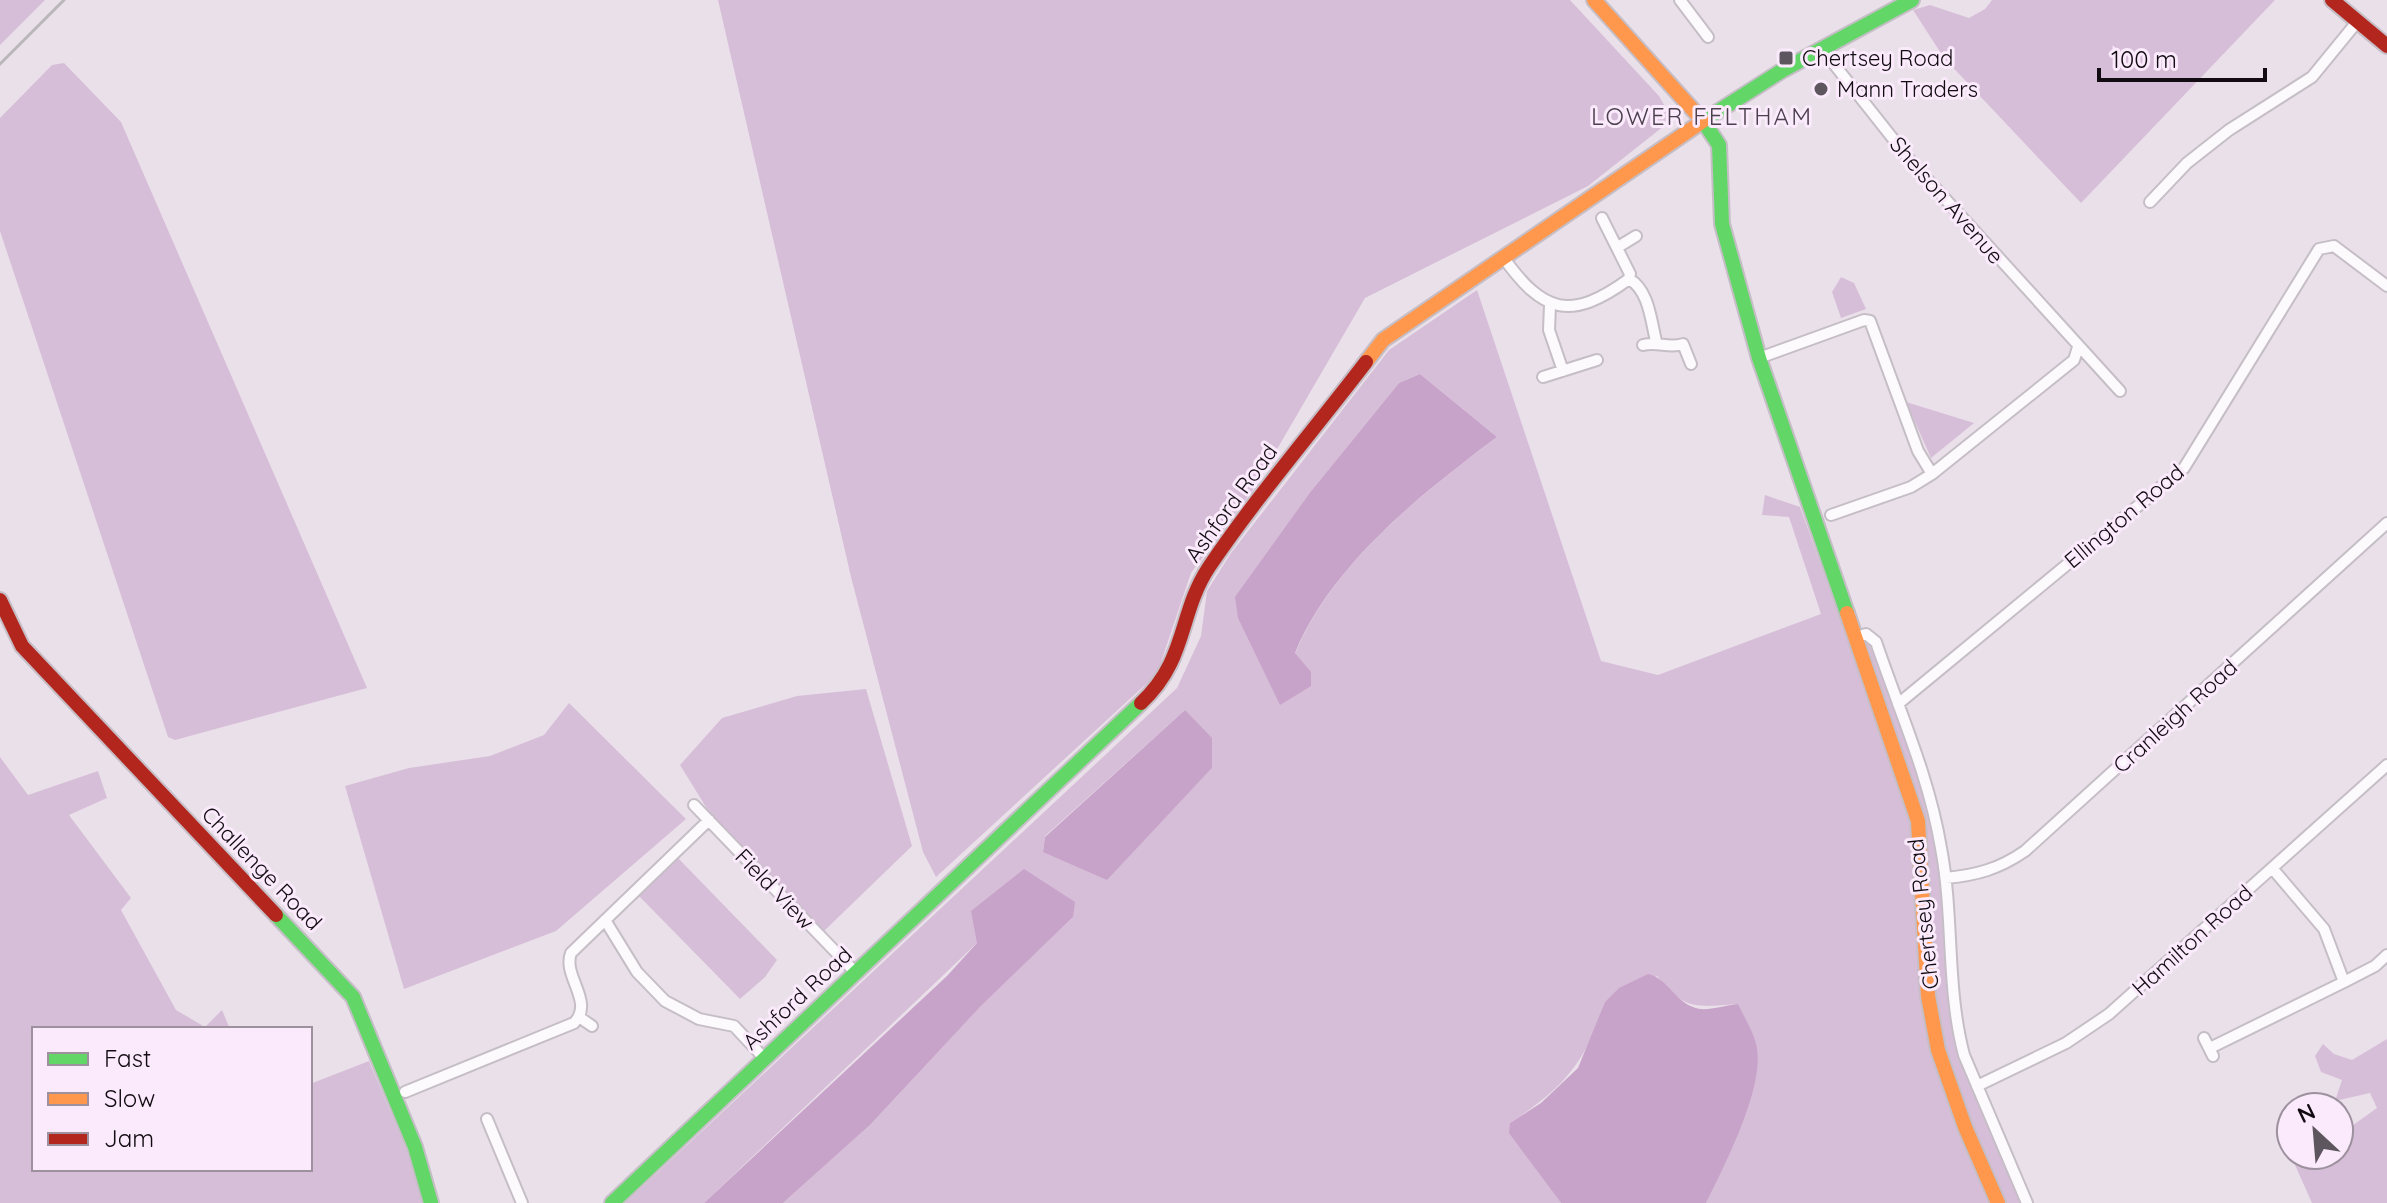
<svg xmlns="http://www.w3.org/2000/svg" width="2387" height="1203" font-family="Quicksand,sans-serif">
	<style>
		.green { fill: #d7bed8; fill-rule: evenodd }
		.water { fill: #c7a2c9 }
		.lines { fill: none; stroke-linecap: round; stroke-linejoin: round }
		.street-casing { stroke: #c6bec6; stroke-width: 14 }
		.fast-casing { stroke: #c6bec6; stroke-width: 18 }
		.slow-casing { stroke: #c6bec6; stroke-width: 18 }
		.jam-casing { stroke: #c6bec6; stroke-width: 18 }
		.street { stroke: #fcfafc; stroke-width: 10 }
		.fast { stroke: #63d668; stroke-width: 14 }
		.slow { stroke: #ff974d; stroke-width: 14 }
		.jam { stroke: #b3261e; stroke-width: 14 }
		.rail { stroke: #bab7ba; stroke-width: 3 }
		.poi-dot { fill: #5e565e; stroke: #faeafb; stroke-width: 3 }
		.labels { text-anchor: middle; stroke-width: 6; stroke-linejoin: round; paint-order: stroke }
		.poi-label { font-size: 22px; fill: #120c12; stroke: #faeafb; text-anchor: start }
		.street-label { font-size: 22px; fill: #120c12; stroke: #faeafb }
		.neighbourhood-label { font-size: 24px; letter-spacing: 2px; fill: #4d404e; stroke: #faeafb }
	</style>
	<rect width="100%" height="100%" fill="#eae0ea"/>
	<path class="green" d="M0,0H45L0,45Z
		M718,0H1570L1659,96L1670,115L1664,126L1588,186L1365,298L1255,487L1191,573L1157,674L936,877L923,852L851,577Z
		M1992,0H2275L2081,203L1944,58L1913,10L1930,5L1969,18L1985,9Z
		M64,63L121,122L367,688L175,740L168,737L0,231V118L52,65Z
		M1841,277L1854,283L1866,309L1841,318L1832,292Z
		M1477,290L1601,661L1658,675L1821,614L1789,517L1762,515L1765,495L1800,507L1912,817L1925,1007L1993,1203H1706L1745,1114L1738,1004C1697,1007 1685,1011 1657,976L1605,1002C1585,1064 1564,1087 1510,1123V1133L1561,1203H783L870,1125L981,1006L1073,917L977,943L704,1203H625L1177,688L1201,636L1207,591L1231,553L1389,350ZM1420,374L1497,437C1421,494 1331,565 1295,654L1312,490L1399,383ZM1185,710L1212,768L1107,879L1043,851L1045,836Z
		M1906,402L1974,423L1931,458Z
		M1866,634L1876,642L1941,846L1958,1033L2027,1203H1998L1936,1043L1920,836L1855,637Z
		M866,689L912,846L823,932L709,812L680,765L722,718L797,696Z
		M569,703L686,819L556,931L404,989L345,786L409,768L490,756L544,735Z
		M0,757L28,795L98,771L107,798L69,815L131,898L121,910L176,1010L205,1027L222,1010L230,1029H34V1169H310V1084L369,1061L406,1148L423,1203H0Z
		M678,858L777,960L765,977L740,999L638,895Z
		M2387,1039V1203H2312L2295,1165L2310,1155H2339V1135L2377,1108L2370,1093L2335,1101L2342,1080L2321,1072L2315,1056L2323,1044L2334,1054L2352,1060Z"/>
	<path class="water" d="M1420,374L1497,437C1422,493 1331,565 1295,653L1311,672V686L1280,705L1238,618L1235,597L1312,490L1399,383Z
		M1185,710L1212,738V768L1107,880L1043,852L1045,837Z
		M1024,869L1075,902L1073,917L981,1006L870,1125L783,1203H704L947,976L977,943L971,911Z
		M1648,974C1668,978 1676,1005 1700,1009C1711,1010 1727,1005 1738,1004C1744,1017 1753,1031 1756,1044C1767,1084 1724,1166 1706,1203H1561L1509,1133L1510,1123L1541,1103L1578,1068L1605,1002L1619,988Z"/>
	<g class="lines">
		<defs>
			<path id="street" d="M1680,0L1708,37
				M1822,49L1909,159L2120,391
				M2150,202L2187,163L2229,130L2312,77L2357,22
				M1618,247L1636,236
				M1503,257C1543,313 1570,322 1629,279L1630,274L1602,218
				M1629,279C1649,290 1651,321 1656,341
				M1550,305L1549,330L1563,371
				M1643,345C1658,341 1669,349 1683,344L1691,364
				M1759,358L1864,320L1870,321L1918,451L1932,474
				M1543,377L1597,360
				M1831,515L1911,487L1932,474L2074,360L2078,347
				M1855,637L1866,634L1876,642C1899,710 1929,776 1941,848C1954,916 1946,987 1964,1055L2027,1203
				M1898,704L2184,468L2319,249L2334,246L2387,286
				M694,805L856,973
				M2272,868L2324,929L2344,982L2375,966L2387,955
				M1946,878C1977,875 1999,869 2025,851L2387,523
				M605,920L637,972L665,1001L699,1019L734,1026L765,1059
				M579,1017L592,1026
				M2204,1038L2213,1056
				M2210,1048L2344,982
				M1977,1086L2066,1043L2109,1014L2387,765
				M405,1092L574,1023C595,1002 562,976 571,953L709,820
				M487,1119L522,1203"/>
			<path id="fast" d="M1847,613L1759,358L1722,224L1719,145L1703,121L1783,70L1912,0
				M276,915L353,997L415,1147L431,1203
				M612,1203L1141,703"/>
			<path id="slow" d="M1366,362L1383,340L1703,121L1594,0
				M1847,613L1918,821L1928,996L1938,1050L1965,1127L1998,1203"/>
			<path id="jam" d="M2332,0L2387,46
				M0,600L22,646L276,915
				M1141,703C1188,659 1178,614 1209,567C1257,496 1314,430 1366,362"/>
		</defs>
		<use href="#street" class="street-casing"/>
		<use href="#fast" class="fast-casing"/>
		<use href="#slow" class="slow-casing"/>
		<use href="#jam" class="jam-casing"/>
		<use href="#street" class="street"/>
		<use href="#fast" class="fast"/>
		<use href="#slow" class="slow"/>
		<use href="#jam" class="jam"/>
		<path class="rail" d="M0,64L64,0"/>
	</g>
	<g class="poi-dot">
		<rect x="1778" y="50" width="16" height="16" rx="4"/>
		<circle cx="1821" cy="89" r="8"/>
	</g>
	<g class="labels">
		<g class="poi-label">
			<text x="1802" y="66">Chertsey Road</text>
			<text x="1837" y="97">Mann Traders</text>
		</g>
		<g class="street-label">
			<text transform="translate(1947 200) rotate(49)" y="8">Shelson Avenue</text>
			<text transform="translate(1231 503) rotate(-54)" y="8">Ashford Road</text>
			<text transform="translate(2124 516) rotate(-40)" y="8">Ellington Road</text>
			<text transform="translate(2175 716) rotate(-42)" y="8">Cranleigh Road</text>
			<text transform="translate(262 868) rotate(46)" y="8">Challenge Road</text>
			<text transform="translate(775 889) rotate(46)" y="8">Field View</text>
			<text transform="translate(1923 914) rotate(-96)" y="8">Chertsey Road</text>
			<text transform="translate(2192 940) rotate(-42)" y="8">Hamilton Road</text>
			<text transform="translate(797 998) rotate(-43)" y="8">Ashford Road</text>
		</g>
		<g class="neighbourhood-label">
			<text x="1702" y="125">LOWER FELTHAM</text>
		</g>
	</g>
	<rect x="32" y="1027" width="280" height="144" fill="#faeafb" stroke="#9d919e" stroke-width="2"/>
	<rect x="48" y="1053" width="40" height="12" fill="#63d668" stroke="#9d919e" stroke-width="2"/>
	<text x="104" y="1067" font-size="24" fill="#120c12">Fast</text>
	<rect x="48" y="1093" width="40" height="12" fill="#ff974d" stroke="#9d919e" stroke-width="2"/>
	<text x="104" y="1107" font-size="24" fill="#120c12">Slow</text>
	<rect x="48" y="1133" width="40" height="12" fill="#b3261e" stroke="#9d919e" stroke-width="2"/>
	<text x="104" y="1147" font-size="24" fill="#120c12">Jam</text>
	<g transform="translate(2315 1131) rotate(334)"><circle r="38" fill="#faeafb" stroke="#9d919e" stroke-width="2"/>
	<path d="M0-6L14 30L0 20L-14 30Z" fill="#5e565e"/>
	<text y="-12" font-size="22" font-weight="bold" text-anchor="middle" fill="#120c12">N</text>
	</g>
	<path d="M2099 68v12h166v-12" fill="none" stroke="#120c12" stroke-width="4"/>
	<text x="2111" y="68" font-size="24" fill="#120c12" stroke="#faeafb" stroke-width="6" paint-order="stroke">100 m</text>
</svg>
